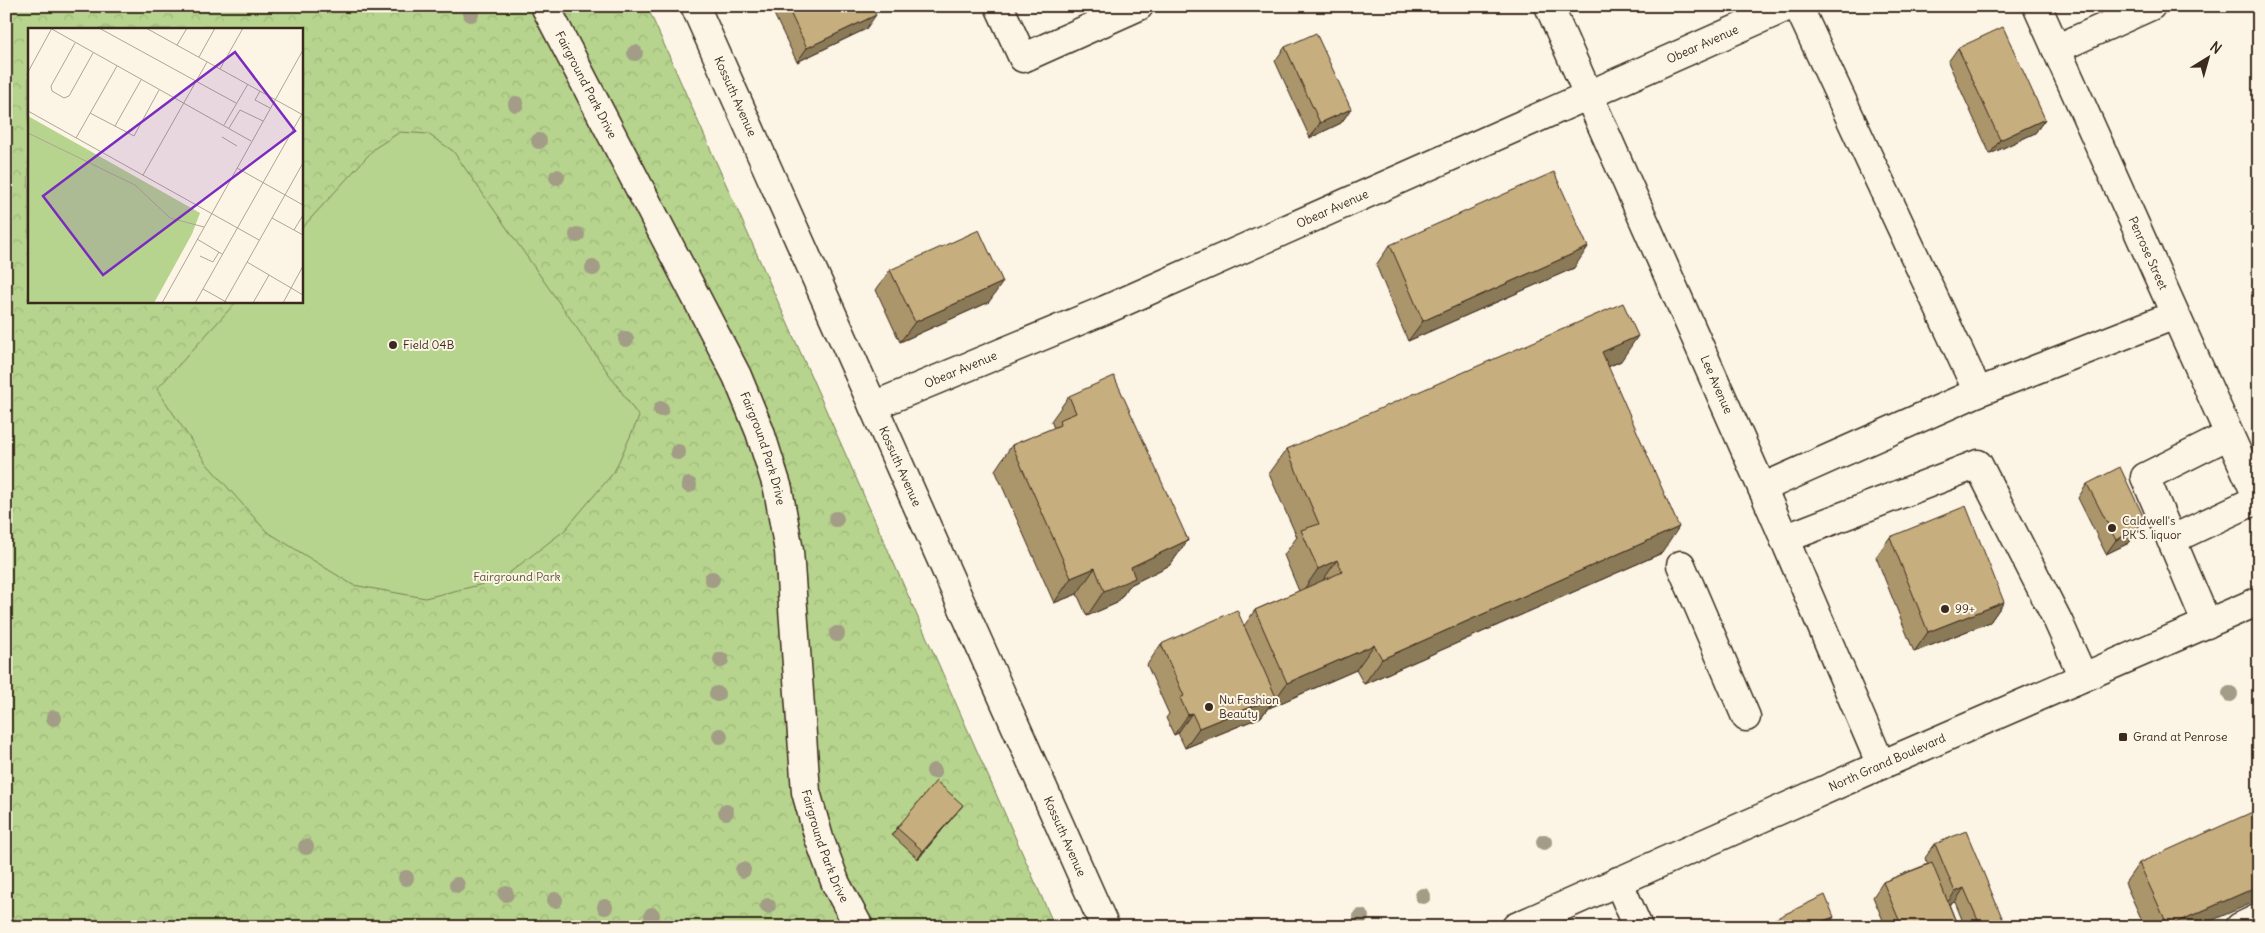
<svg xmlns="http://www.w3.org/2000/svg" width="2265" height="933" font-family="Delius,sans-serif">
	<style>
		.park { fill: url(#park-crowns); stroke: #787f56; fill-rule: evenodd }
		.garden { fill: #b6d48d; stroke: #787f56 }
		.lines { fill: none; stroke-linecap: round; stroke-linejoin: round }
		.minor-casing { stroke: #3b2a1e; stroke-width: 31 }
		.major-casing { stroke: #3b2a1e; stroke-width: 31 }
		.minor { stroke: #fcf5e5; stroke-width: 28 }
		.major { stroke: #fcf5e5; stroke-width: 28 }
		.tree { fill: #a39c87 }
		.wall { fill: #ab966c; stroke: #3b2a1e }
		.shaded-wall { fill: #8b7a58; stroke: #3b2a1e }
		.building { fill: #c7ae7e; stroke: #3b2a1e }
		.poi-dot { fill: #3b2a1e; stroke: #fcf5e5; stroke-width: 2 }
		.labels { text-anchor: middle; stroke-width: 4; stroke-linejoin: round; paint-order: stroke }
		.street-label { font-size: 12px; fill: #3b2a1e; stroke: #fcf5e5 }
		.poi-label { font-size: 12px; fill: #3b2a1e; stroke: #fcf5e5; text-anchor: start }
		.park-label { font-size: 12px; fill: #5a543a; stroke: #fcf5e5 }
		.inset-road { fill: none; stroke: #afa495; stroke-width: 1 }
		.view { fill: #7b2cbf; fill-opacity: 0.15; stroke: #7b2cbf; stroke-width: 2.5 }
		.inset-edge { fill: none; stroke: #3b2a1e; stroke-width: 2.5 }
	</style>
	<defs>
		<pattern id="park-crowns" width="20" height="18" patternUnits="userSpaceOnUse" patternTransform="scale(1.25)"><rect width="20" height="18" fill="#b6d48d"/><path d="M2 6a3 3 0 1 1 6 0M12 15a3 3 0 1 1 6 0" fill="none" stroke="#9db679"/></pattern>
	</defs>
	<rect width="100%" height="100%" fill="#fcf5e5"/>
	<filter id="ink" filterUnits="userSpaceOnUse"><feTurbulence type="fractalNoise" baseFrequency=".02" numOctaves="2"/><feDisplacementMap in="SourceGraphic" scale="10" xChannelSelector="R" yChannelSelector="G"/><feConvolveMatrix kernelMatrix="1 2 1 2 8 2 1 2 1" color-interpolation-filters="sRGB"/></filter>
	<g filter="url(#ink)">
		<path class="park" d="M6,6H647L1055,927H6ZM29,29H301V301H29Z"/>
		<path class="garden" d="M400,132L428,134L453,151L639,417L614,472L565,530L500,580L425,598L353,585L266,531L206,463L157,389L237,301H301V229L375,148Z"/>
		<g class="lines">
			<defs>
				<g id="minor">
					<path id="s1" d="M545,6L737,376L760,432L778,489L789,551L806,792L819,838L836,884L859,927"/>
					<path id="s2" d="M695,6L1105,927"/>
					<path d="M999,6L1023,58L1139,6"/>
					<path id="s3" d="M1549,6L1778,524L1881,765"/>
					<path d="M1798,6L1978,392"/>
					<path id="s4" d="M2037,6L2259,501"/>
					<path d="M2056,49L2151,6"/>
					<path id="s5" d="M873,406L1105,310L1789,6"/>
					<path d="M1762,488L1978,392L2175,315"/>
					<path d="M1784,539L1978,464L2058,621L2083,677"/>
					<path d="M2171,540L2258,499"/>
					<path d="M1681,565L1746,717"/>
					<path d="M2207,624L2145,477L2229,435"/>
					<path d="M1618,881L1638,927"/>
					<path d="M2240,927L2259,918"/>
				</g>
				<g id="major">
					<path id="s6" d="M1516,927L1881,765L2259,601"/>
				</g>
			</defs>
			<use href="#minor" class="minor-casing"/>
			<use href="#major" class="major-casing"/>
			<use href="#minor" class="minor"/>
			<use href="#major" class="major"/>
		</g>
		<g class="tree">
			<circle cx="471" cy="14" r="8"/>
			<circle cx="635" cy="53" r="8"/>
			<circle cx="516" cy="104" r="8"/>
			<circle cx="539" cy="141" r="8"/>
			<circle cx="557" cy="177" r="8"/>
			<circle cx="577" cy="235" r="8"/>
			<circle cx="593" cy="268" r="8"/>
			<circle cx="626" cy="339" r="8"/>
			<circle cx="661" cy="409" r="8"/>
			<circle cx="678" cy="452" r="8"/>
			<circle cx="689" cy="485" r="8"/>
			<circle cx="836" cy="519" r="8"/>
			<circle cx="712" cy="579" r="8"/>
			<circle cx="837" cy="634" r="8"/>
			<circle cx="721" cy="660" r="8"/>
			<circle cx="717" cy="694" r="8"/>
			<circle cx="2230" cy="694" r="8"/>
			<circle cx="54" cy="718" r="8"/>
			<circle cx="720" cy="736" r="8"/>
			<circle cx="934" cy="771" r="8"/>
			<circle cx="726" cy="812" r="8"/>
			<circle cx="1544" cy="842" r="8"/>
			<circle cx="306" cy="847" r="8"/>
			<circle cx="743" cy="870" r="8"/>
			<circle cx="406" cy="878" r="8"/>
			<circle cx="457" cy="885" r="8"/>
			<circle cx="506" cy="894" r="8"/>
			<circle cx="1423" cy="896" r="8"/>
			<circle cx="555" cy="900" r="8"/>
			<circle cx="768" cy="906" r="8"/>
			<circle cx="605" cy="907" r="8"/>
			<circle cx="652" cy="915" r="8"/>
			<circle cx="1361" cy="917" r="8"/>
		</g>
		<path class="wall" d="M774,6H871L866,29L797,62L772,10Z
			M1285,47L1351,109L1341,123L1310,138L1275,61Z
			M1958,48L2045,119L2035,133L1990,154L1948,62Z
			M1390,245L1574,268L1408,341L1376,265Z
			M890,270L989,302L900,342L876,290Z
			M1621,361L1608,367L1662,553L1364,684L1356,670L1269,708V707L1261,717L1185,748L1178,733L1174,735L1166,718L1169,714L1147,665L1161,644L1244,626L1255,610L1299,591L1284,555L1297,537L1269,474L1287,449Z
			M1069,396L1188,540L1170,565L1130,585L1117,603L1087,616L1077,594L1054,603L995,470L1012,445L1054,428L1051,421Z
			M2087,484L2138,529L2129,543L2106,554L2078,498Z
			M1890,537L2004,602L1990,622L1914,652L1876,557Z
			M957,812L918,859L892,835L897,828Z
			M1935,844L2006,927H1965L1955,902L1949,904L1958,927H1886L1873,897L1883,882L1928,864L1925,858Z
			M2139,863L2197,927H2145L2125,883Z"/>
		<path class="shaded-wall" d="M876,15L866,29L797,62L807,48Z
			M1351,109L1341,123L1310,138L1320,123Z
			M2045,119L2035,133L1990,154L2000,140Z
			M1588,247L1574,268L1408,341L1423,321Z
			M1003,282L989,302L900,342L915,322Z
			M1638,336L1621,361L1584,377L1602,352Z
			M1679,527L1662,553L1364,684L1382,659Z
			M2138,529L2129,543L2106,554L2116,540Z
			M1188,540L1170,565L1130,585L1117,603L1087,616L1104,591L1131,567Z
			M1337,560L1319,586L1300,595L1318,569Z
			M1095,568L1077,594L1054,603L1071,578Z
			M2004,602L1990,622L1914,652L1928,632Z
			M1374,645L1356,670L1269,708L1287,683Z
			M1276,697L1261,717L1185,748L1199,728Z
			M1192,713L1178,733L1174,735L1188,715Z
			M963,805L957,812L918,859L923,851Z
			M2259,886V900L2197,927H2167L2168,926Z
			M1964,888L1955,902L1945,906L1955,892Z
			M1834,917L1828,927H1817L1820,922Z"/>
		<path class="building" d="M787,6H871L876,15L807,48Z
			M2003,27L2045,119L2000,140L1958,48Z
			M1316,33L1351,109L1320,123L1285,47Z
			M1554,172L1588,247L1423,321L1390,245Z
			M979,230L1003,282L915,322L890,270Z
			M1623,303L1638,336L1602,352L1679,527L1382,659L1374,645L1287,683L1255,610L1342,572L1337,560L1318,569L1301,530L1319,524L1287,449Z
			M1114,376L1188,540L1131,567L1135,578L1104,591L1095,568L1071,578L1012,445L1060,425L1059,420L1076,413L1069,396Z
			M2120,467L2143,516L2138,529L2116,540L2087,484Z
			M1966,506L2004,602L1928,632L1890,537Z
			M1237,610L1276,697L1199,728L1192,713L1188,715L1180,698L1184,696L1161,644Z
			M936,781L963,805L923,851L897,828Z
			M2259,809V886L2168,926L2139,863Z
			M1966,831L2006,927H1981L1964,888L1955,892L1935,844Z
			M1932,863L1958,927H1902L1883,882Z
			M1825,895L1834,917L1820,922L1822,927H1758Z
			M1752,923L1753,927H1744Z"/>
	</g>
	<g class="poi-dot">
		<circle cx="393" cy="345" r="5"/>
		<circle cx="2112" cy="528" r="5"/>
		<circle cx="1945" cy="609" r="5"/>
		<circle cx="1209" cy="707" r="5"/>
		<rect x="2118" y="732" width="10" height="10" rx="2.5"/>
	</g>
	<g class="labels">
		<g class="street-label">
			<text dy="4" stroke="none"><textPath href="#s5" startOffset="905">Obear Avenue</textPath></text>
			<text dy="4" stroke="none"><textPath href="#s1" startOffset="89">Fairground Park Drive</textPath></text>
			<text dy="4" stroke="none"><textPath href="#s2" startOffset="99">Kossuth Avenue</textPath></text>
			<text dy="4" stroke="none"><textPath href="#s5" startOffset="500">Obear Avenue</textPath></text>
			<text dy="4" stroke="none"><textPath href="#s4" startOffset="271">Penrose Street</textPath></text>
			<text dy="4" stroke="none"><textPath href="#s5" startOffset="95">Obear Avenue</textPath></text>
			<text dy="4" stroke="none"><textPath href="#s3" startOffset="414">Lee Avenue</textPath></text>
			<text dy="4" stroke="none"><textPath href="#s1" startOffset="494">Fairground Park Drive</textPath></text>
			<text dy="4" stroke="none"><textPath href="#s2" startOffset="504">Kossuth Avenue</textPath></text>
			<text dy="4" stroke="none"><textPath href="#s6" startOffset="406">North Grand Boulevard</textPath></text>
			<text dy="4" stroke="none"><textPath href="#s2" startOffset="909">Kossuth Avenue</textPath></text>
			<text dy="4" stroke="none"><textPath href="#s1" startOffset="899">Fairground Park Drive</textPath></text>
		</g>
		<g class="poi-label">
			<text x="403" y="349">Field 04B</text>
			<text x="2122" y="525">Caldwell's<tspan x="2122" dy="14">PK'S. liquor</tspan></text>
			<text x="1955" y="613">99+</text>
			<text x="1219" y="704">Nu Fashion<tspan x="1219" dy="14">Beauty</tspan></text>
			<text x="2133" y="741">Grand at Penrose</text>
		</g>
		<g class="park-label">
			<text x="517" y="581">Fairground Park</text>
		</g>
	</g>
	<g transform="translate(28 28)">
		<rect width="275" height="275" fill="#fcf5e5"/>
		<path d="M0,88L172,185L164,206L126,275H0Z" fill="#b6d48d"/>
		<path d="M10,135L25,139L31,150L13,162L8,159L2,141ZM60,152L96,163L97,177L89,192L72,196L53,191L56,157Z" fill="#b6d48d"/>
		<path class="inset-road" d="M22,0L223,113M71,0L208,75M118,0L275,87M47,15L23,58L24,63L36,70L41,68L65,25M149,17L159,0M171,29L187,0M192,41L215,0M0,44L24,0M232,63L227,72L242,80M0,83L231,212M62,85L106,108L131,62M196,97L220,56M87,98L113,52M201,100L212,82L235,93M0,105L107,157L142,190L176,199M194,109L209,118M48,110L89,38M209,140L275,177M115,147L179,34M244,190L275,207M266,202L275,187M169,211L194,226M172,228L185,234L191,224M219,234L275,267M175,261L200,275M134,275L275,22M167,275L275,84M196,275L275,135M225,275L241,247M255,275L275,238"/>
		<path class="view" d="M207,24L267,103L75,247L15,168Z"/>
		<rect width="275" height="275" class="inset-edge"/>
	</g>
	<rect width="2265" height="933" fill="none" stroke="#fcf5e5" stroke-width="25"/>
	<rect x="12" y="12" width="2240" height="908" fill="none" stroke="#3b2a1e" stroke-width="2" filter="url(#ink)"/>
	<g transform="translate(2208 58) rotate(37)" stroke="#fcf5e5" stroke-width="4" paint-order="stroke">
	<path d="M0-4L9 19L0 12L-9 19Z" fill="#3b2a1e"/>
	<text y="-8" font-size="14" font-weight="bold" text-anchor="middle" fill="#3b2a1e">N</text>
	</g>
</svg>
